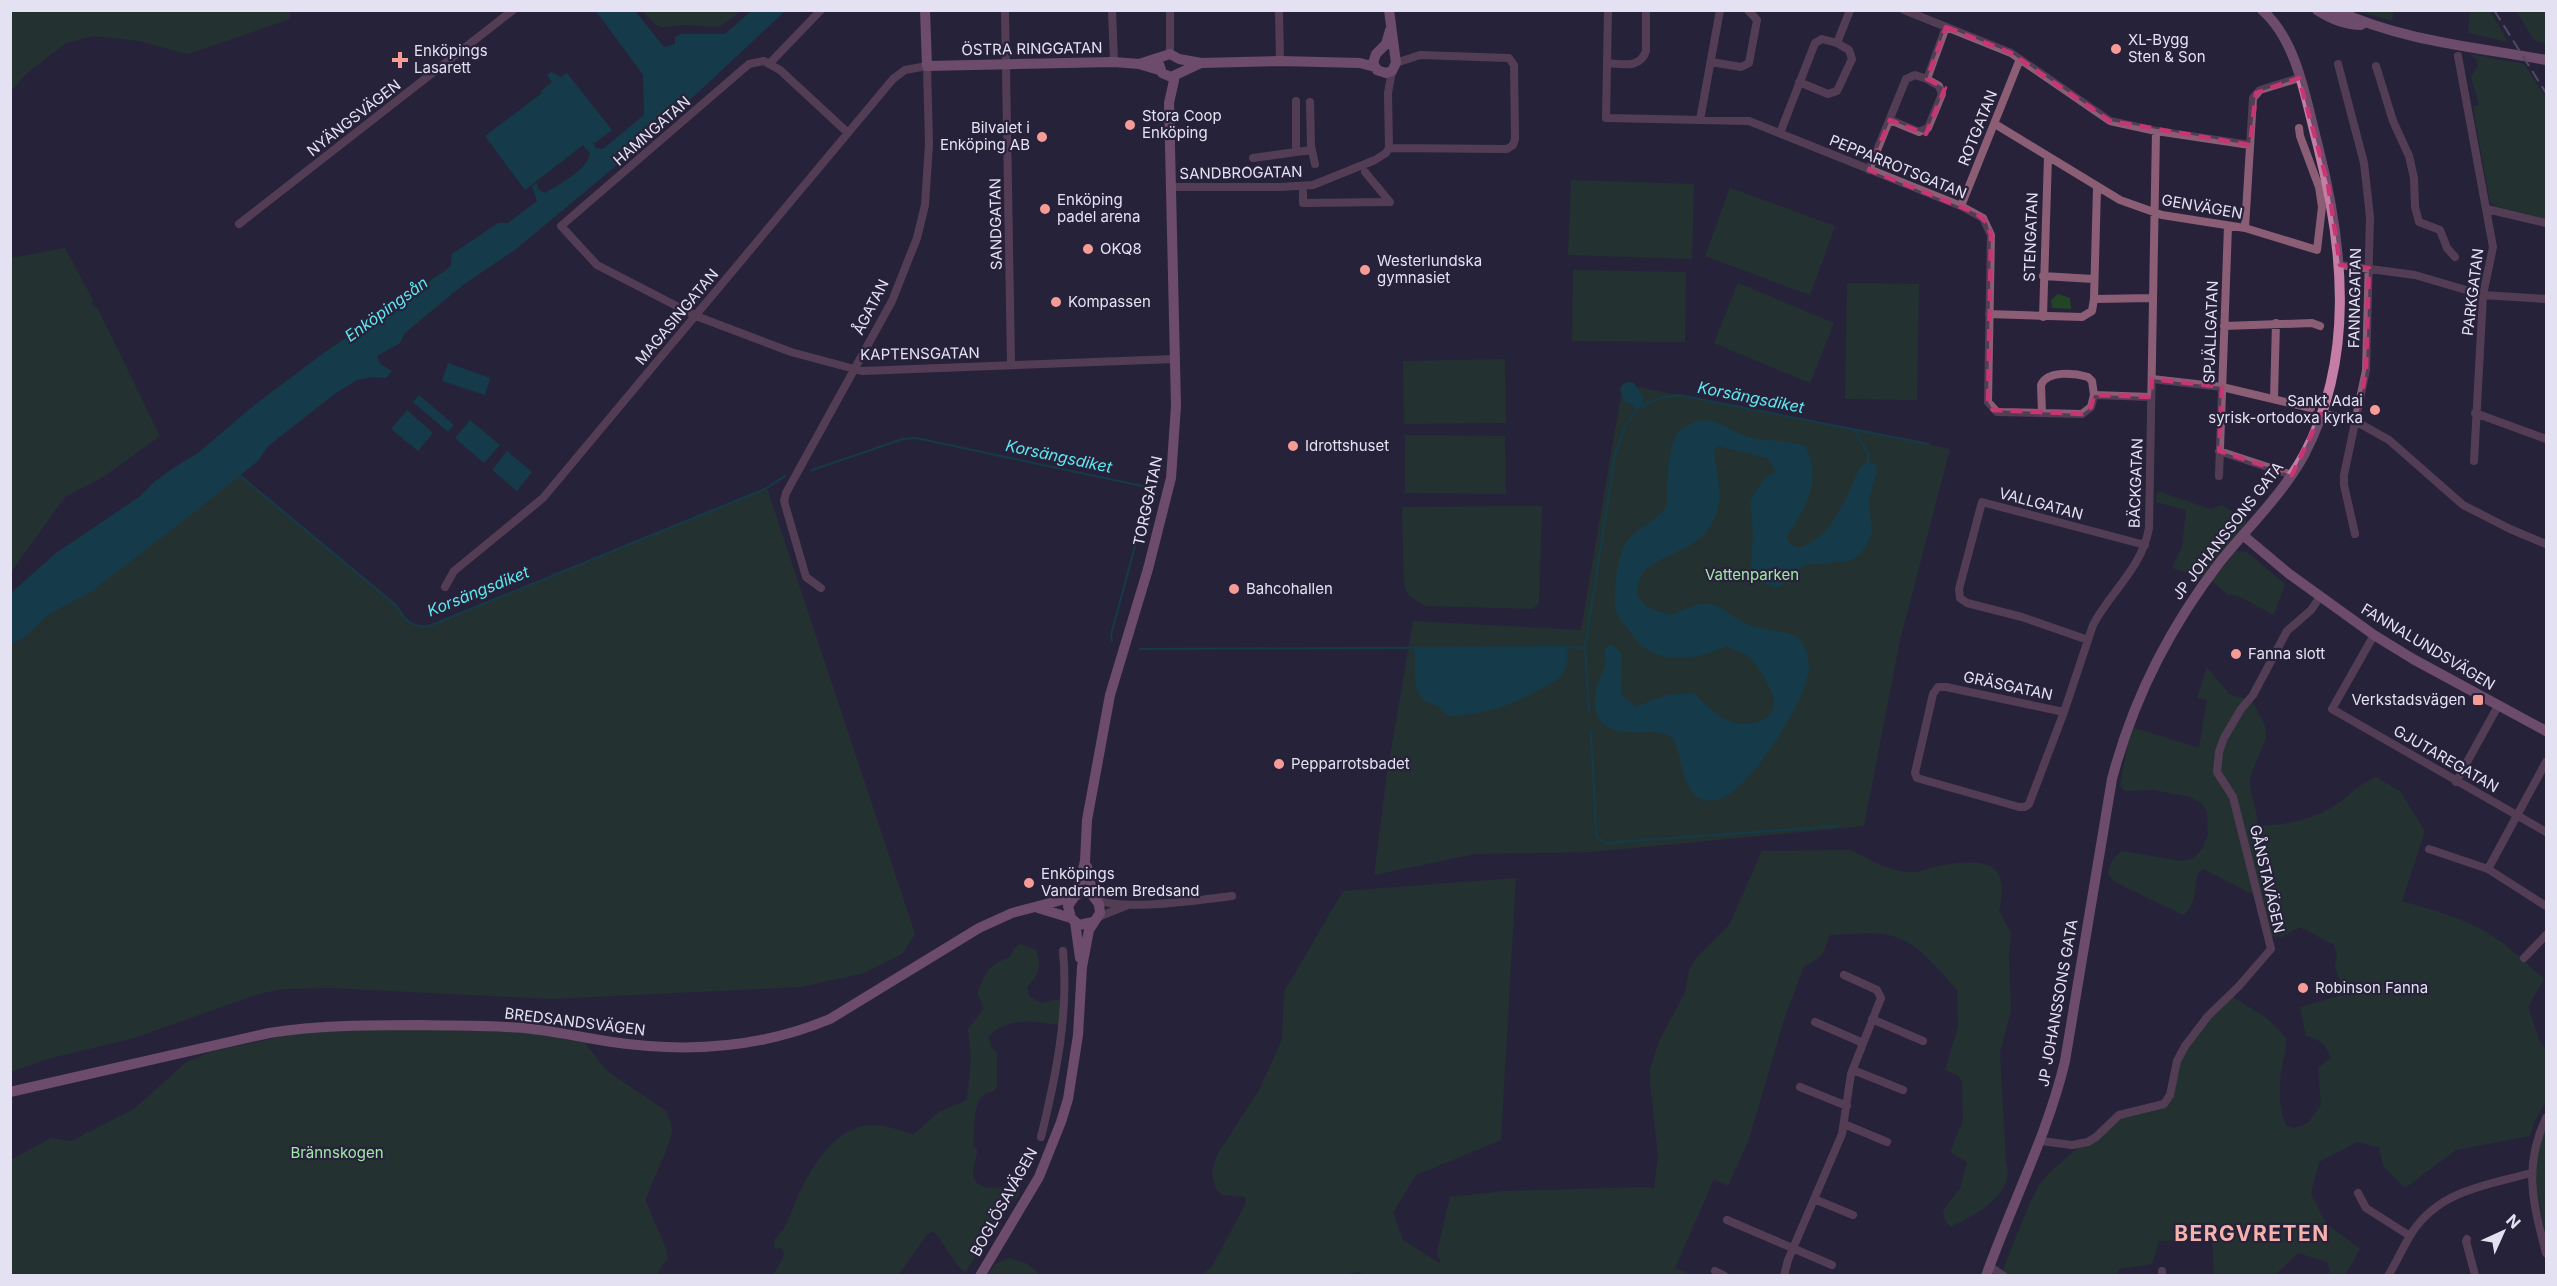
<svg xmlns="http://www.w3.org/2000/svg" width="2557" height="1286" font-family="Inter,sans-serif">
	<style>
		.green { fill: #214525 }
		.water { fill: #00575c }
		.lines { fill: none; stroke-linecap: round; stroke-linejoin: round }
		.stream { stroke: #00575c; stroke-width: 2 }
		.street { stroke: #8b5e76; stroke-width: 8 }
		.secondary { stroke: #c47da4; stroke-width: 10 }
		.rail { stroke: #817e92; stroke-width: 2; stroke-dasharray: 12 6; stroke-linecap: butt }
		.marked { fill: none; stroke: #c73672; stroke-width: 4.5; stroke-dasharray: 12 8; stroke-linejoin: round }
		.poi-dot { fill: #f59c96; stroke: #27223a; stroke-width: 2 }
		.labels { text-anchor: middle; stroke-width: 4.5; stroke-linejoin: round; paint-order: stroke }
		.poi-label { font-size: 15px; fill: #e4e2f2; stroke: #27223a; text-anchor: start }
		.street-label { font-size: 15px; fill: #e4e2f2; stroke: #27223a }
		.park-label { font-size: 15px; fill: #9fe9a5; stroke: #27223a }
		.water-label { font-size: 16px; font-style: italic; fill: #5de7ef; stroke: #27223a }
		.district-label { font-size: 21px; font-weight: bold; letter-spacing: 1.5px; fill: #f5b2ac; stroke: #27223a }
	</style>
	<rect width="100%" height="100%" fill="#27223a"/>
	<path class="green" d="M11,10H290V19L188,54L139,41L93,36L66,43L27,73L11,91Z
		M642,11H740C715,33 719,26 688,25C661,25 663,35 642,11Z
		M2358,11H2394L2392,21Z
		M2470,11H2490L2508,42L2468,33Z
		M2516,11H2546V43L2534,40Z
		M2470,54L2524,64L2546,98V219L2495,206L2490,202L2473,107L2479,105L2471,76L2478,66L2476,59Z
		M1571,180L1694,184L1692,259L1568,255Z
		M1730,188L1835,226L1810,295L1705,256Z
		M65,248L94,302L91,303L94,308L97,307L160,436L103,477L65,497L11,572V258Z
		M1573,270L1686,272L1685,342L1572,341Z
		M1738,283L1834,323L1810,383L1714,343Z
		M1847,283L1919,284L1917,400L1845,399Z
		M2058,294L2070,298L2071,309L2052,308L2051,300Z
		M1505,359L1506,423L1404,424L1403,361Z
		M1623,384L1950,449L1900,640L1864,826L1591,852L1475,854L1374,875L1387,774L1413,621L1581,630Z
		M1405,435L1505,436L1506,494L1405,493Z
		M240,475L396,605C404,619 411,628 429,626L767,488L915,934L902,954L864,973L801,987L552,999L330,988L286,989L261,993L134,1038L43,1060L11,1072V645L25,637L48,615L91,592Z
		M2157,491L2211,509L2222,505L2247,521L2204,578L2172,568L2182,546L2186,510L2156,502Z
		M1542,506L1539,603L1533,609L1426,606L1409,596L1404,585L1402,507Z
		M2236,551L2247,552L2285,584L2274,615L2236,595H2228L2212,581Z
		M2207,667L2229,694L2252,701C2257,710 2265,722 2266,732C2267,744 2252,764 2250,780C2249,791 2257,807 2257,822L2260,825C2284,827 2322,817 2341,801C2354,791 2361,783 2376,777L2400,791L2425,831L2402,901C2429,909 2460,917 2486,932C2507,944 2526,963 2544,979L2528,1007L2540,1042L2546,1048V1101L2534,1122L2530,1136L2456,1150L2405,1188L2383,1166L2379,1147L2357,1142L2319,1162L2311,1193L2326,1223L2360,1249L2345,1275H2328L2330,1270L2327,1262L2298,1253L2275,1275H2214L2212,1239L2159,1241L2152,1264L2119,1269L2116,1275H2006L2003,1269L2029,1205L2039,1185L2049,1173L2080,1146L2120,1117L2166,1106L2170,1103C2174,1094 2172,1084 2175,1075C2184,1045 2208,1015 2233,997L2268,1019L2286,1038C2287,1048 2284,1056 2282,1066C2279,1083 2278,1111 2287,1126L2295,1128L2308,1123L2321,1105L2318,1068L2331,1058C2326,1044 2320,1039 2306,1036L2300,1007L2345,994L2335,966L2337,955L2334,945L2300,927L2282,937L2270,936L2262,899L2203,869L2197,874C2195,889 2196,906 2183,915L2117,883L2108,875C2108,864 2114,857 2122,851L2181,861L2194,858L2202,849L2208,835L2207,811L2201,803L2190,797L2154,790L2125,791L2120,785L2131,727L2199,748L2207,700L2197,698Z
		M1850,850C1869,859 1890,872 1911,872C1922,873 1928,867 1938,866C1980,859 2012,858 1999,911L2011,933L2009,955L2011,1011L2000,1052L2006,1162C2017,1194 1975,1215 1951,1227L1945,1221L1943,1211L1960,1188L1967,1162L1950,1152L1963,1121L1962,1081L1957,1075L1945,1070L1958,1027L1957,990C1939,971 1922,946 1896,937C1876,930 1850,935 1830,935L1822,955L1803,968L1783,1023L1749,1139L1728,1186L1714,1179L1675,1268L1692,1275L1366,1276L1359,1272L1333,1276L1200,1275L1211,1268L1245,1205L1246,1197L1223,1195L1216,1189L1212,1173L1217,1155L1259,1090L1282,1040L1284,992L1343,891L1516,878L1501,1140L1416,1175L1393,1213L1403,1240L1441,1264L1437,1253L1450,1197L1505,1191L1644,1187L1654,1189L1658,1155L1650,1084V1069L1659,1041L1685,993L1689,970L1696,958L1729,925L1762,851Z
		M1021,944L1036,950C1042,966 1039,974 1027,987L1029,996L1041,1003L1060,999L1059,1025C1032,1021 1009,1016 988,1037L992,1048L997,1052V1087L992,1092C970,1093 976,1130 973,1146L977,1150C977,1158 974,1163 973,1170C971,1195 1002,1186 1016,1187L1020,1190L1018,1197L1012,1200L1007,1207L965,1273C951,1261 946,1244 933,1231L926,1236L898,1275L772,1276L783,1259L784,1252L781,1248L775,1249L774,1240C787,1229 791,1212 798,1196C810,1169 832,1133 863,1126C879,1122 898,1130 913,1134C925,1128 932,1114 945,1109C954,1105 959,1105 967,1099L971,1059L968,1029L984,1008L977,993C987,973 986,965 1009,958L1014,949Z
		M390,1028L533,1033L585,1043L607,1071L666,1111L670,1120L672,1131L668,1146L645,1200L666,1248L668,1259L662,1265L657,1275L11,1276V1160L51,1138L71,1141L134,1109L185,1063L210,1052L307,1031Z
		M2546,1124V1234C2535,1189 2531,1169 2546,1124Z
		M1009,1258L1028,1264L1040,1275H987L996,1264Z"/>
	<path class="water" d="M596,11H635L664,47L675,44V37L680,34H725L751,11H785L647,140L516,249L463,285L405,333L400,343L377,356L380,364L392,371L386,378L372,377L357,380L336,393L268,446L258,461L206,503L91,592L48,615L25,637L11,645V593L56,553L139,497L154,482L175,467L198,453L257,403L325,352L446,270L451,265L452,254L498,223H508L537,201L532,186L537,183L538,189L545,193C558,185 588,170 590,153L583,145L525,190L485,136L542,93L541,91L552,82L547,75L551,72L561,77L567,73L612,130L595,143L592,142L596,148L603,149L644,115L643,75Z
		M448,363L490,378L485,395L442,381Z
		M1628,382L1634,383L1642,395L1643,405L1636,411L1632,404L1624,401L1620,389L1623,384Z
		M419,395L454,425L448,432L413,402Z
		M407,410L433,433L418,451L391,429Z
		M470,420L500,445L484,463L455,438Z
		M1702,420C1719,420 1729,430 1745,436C1765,442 1785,439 1805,446C1823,479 1806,508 1787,536L1789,543L1797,548C1822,542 1838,516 1848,494C1855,481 1855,470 1868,462L1876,465L1877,471L1869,499L1872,534L1861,554L1850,561L1804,565L1778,588L1767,585L1756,578L1751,566L1753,531L1750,500L1765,478L1776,472L1768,458L1718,446L1714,451C1717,474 1725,502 1712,523C1698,549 1671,551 1649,567C1642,571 1639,579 1638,586C1634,606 1656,611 1671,615C1718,594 1708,604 1749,625C1762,631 1793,630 1800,640C1807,649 1811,664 1808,675C1801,707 1749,793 1716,800C1678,808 1684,746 1671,737C1665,732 1656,732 1649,732C1616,734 1587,730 1597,687C1599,679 1604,670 1606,662C1603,653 1603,649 1611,644L1622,654L1621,695L1636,707L1666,695L1694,693C1704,702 1714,714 1726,720C1735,724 1745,725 1754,723C1763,721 1773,716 1774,705C1776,694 1757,663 1748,656C1742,652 1733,650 1726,646C1706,657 1667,664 1647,649C1639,644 1633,637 1628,629C1623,623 1615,614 1615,605C1614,591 1617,565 1622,551C1630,529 1655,524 1667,506C1667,488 1667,449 1677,434C1682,426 1693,423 1702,420Z
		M507,451L532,472L517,491L492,470Z
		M1560,647H1567C1572,675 1555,681 1535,692C1507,707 1481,715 1449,716L1436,705L1423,701L1416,688L1414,648Z"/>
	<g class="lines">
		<path class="stream" d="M1641,406L1661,398L1679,395L1929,444
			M1855,431L1868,453V464
			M812,470L903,439L916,438L1147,487L1150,491L1111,635L1112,641
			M238,474L396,605C404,619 411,628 429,626L767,488L785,476
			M1140,649L1560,647L1585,648
			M1589,710L1585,648L1615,455L1625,427L1637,410
			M1591,731L1596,830L1597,837L1606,843L1838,826"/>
		<path class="street" d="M1005,10L1011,365
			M1112,10L1114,62
			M1279,10L1280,61
			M1608,10L1606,118L1749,121L1961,206L1983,218L1991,235L1988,402L1997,412L2042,413
			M1904,10L2011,53L2110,121L2156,131L2250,145
			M1170,54V10
			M2458,56L2493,247L2483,295L2474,461
			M1711,62L1741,67L1749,63L1757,20L1748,10
			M1607,63C1623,64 1640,69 1646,51V10
			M769,64L821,10
			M2338,64L2364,163L2370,217L2366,370L2344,475V485L2355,534
			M2376,66L2393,121L2409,156L2414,178L2415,207L2419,222L2440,230L2447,248L2455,257
			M1799,82L1828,94L1837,91L1852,59L1849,50L1837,43L1850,10
			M1296,101V152L1312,150
			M1310,102L1311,146L1315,164
			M1700,120L1720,10
			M1890,120L1919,132L1928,128L1942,94L1939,86L1927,79L1946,27
			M1995,124L2120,200L2162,215L2245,228L2317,250L2322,207L2319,187L2300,136L2299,128
			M848,133L780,70L764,61L749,64L561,226L597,265L696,316L791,352L862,371L1174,359
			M1780,133L1815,43L1822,39L1837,43
			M1389,148L1507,149L1513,145L1515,139L1514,65L1509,58L1420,55L1396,63
			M1253,158L1296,152
			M1869,170L1906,79L1915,75L1927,79
			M1171,187H1281L1313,185L1375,160L1386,153L1389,148L1388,93L1392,71
			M1303,192V203L1390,202L1365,172
			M1961,206L2020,59
			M2487,209L2546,223
			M239,224L513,10
			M2245,228L2253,98L2260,90L2299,78
			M2340,265L2415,275L2483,295L2546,299
			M2043,276L2093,279
			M2094,299L2097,188
			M1989,314L2082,317L2092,311L2094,299L2153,298
			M2043,317L2048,157
			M2224,326L2312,323L2320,326
			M2152,379L2222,387L2311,408
			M2094,395L2092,381L2088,377C2075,373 2047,370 2041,385L2042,413L2082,414L2091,407L2094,395L2151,397
			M2274,398L2276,323
			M2321,413L2357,422L2389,440L2463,505L2510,529L2546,544
			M2475,413L2546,439
			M2219,451L2292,475
			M2219,476L2228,226
			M445,587L454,571L543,498L893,79L905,70L927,66L929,144L925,205L917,238L892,301L786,493L784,501L806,577L821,588
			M2374,635L2332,709L2546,832
			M2088,640L2022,617L1967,603L1960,598L1959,589L1982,502L2145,545
			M2064,712L1946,687H1938L1933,694L1915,773L1917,778L2019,807H2025L2029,804L2064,712L2093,625C2111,591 2142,568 2149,528L2156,131
			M2456,782L2498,706
			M2429,849L2488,869L2546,906
			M2488,869L2546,762
			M1097,900C1127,911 1198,900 1232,896
			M1098,917L1128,905
			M2524,958L2546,935
			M1872,1019L1923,1041
			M1815,1022L1863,1043
			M1853,1070L1903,1090
			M1800,1087L1847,1106
			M2546,1118C2523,1167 2533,1203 2546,1253
			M1844,1124L1887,1142
			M1041,1137C1056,1076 1069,1013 1063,951
			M2041,1141L2072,1145L2088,1142L2096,1137L2119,1115L2164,1104L2170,1095L2177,1061L2185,1046L2208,1016L2239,986L2271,949L2233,797L2217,772L2219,752L2224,738L2241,709L2253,695L2287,631L2311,610L2320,597
			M2358,1193L2366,1208L2410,1236
			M1814,1199L1853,1215
			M1727,1220L1832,1265
			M2467,1239L2466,1241L2475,1275
			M1989,1266L2004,1276
			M1715,1271L1725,1276
			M1784,1276L1788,1260L1842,1134L1851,1074L1881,998L1877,990L1844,975
			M2162,1276V1271
			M2388,1276C2397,1261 2404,1245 2413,1231C2441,1190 2487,1185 2531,1173"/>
		<path class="secondary" d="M925,10L927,66L1114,62L1139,64L1159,70
			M1389,10L1396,63L1392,71L1386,73L1377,70L1373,63L1376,54L1386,44L1390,30
			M2317,10C2331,19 2345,25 2361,25
			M2336,10C2401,41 2476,47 2546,60
			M1139,64L1170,54L1179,59L1201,63L1280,61L1360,63L1375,67
			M1159,64L1162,73L1171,77L1201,63
			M2244,536L2288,573L2374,635L2413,659L2546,731
			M1077,895L1085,861L1087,820L1110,695L1148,569L1171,478L1176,406L1169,103L1175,76
			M1075,896L1068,906L1071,918L1079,925L1093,922
			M1038,908L1071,918
			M1075,922L1080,958
			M10,1092L269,1033C320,1025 371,1025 423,1025C459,1026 496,1025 532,1029C559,1032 585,1038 612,1042C687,1053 761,1048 830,1019L979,928L1012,913L1073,897
			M980,1276L1039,1177L1061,1122L1068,1099L1078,1035L1082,967L1089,930L1100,913L1099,904L1093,896L1087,867
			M1986,1276C2012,1203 2047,1136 2065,1061L2112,779C2133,699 2169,628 2220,562C2248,527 2282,495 2304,455C2355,359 2344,248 2318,146C2306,102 2298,41 2262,10"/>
		<path class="rail" d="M2494,10L2546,93"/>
	</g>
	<path d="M0 0H2557V1286H0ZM1946,27L2011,53L2110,121L2250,145L2256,93L2299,78L2328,184L2340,265L2369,268L2366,370L2357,422L2321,414L2292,475L2219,451L2222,387L2152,379L2151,397L2094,395L2091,407L2082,414L1993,410L1988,402L1991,235L1987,223L1976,213L1869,170L1890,120L1926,134L1945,88L1927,79Z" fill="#27223a" fill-opacity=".55" fill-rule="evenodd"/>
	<path class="marked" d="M1946,27L2011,53L2110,121L2250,145L2256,93L2299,78L2328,184L2340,265L2369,268L2366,370L2357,422L2321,414L2292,475L2219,451L2222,387L2152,379L2151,397L2094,395L2091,407L2082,414L1993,410L1988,402L1991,235L1987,223L1976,213L1869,170L1890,120L1926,134L1945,88L1927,79Z"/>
	<g class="poi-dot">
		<circle cx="2116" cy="49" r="6"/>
		<path d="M397 51h6v6h6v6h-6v6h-6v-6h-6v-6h6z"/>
		<circle cx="1130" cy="125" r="6"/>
		<circle cx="1042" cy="137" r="6"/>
		<circle cx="1045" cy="209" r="6"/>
		<circle cx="1088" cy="249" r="6"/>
		<circle cx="1365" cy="270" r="6"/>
		<circle cx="1056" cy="302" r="6"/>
		<circle cx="2375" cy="410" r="6"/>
		<circle cx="1293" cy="446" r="6"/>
		<circle cx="1234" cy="589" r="6"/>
		<circle cx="2236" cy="654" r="6"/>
		<rect x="2472" y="694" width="12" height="12" rx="3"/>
		<circle cx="1279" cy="764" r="6"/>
		<circle cx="1029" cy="883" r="6"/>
		<circle cx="2303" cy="988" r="6"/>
	</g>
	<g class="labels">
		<g class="poi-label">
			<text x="2128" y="45">XL-Bygg<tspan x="2128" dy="17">Sten &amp; Son</tspan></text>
			<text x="414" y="56">Enköpings<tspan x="414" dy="17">Lasarett</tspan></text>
			<text x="1142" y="121">Stora Coop<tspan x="1142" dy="17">Enköping</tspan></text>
			<text x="1030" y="133" text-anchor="end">Bilvalet i<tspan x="1030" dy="17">Enköping AB</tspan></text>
			<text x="1057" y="205">Enköping<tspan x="1057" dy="17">padel arena</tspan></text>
			<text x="1100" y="254">OKQ8</text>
			<text x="1377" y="266">Westerlundska<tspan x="1377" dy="17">gymnasiet</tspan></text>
			<text x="1068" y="307">Kompassen</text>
			<text x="2363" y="406" text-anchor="end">Sankt Adai<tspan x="2363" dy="17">syrisk-ortodoxa kyrka</tspan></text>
			<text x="1305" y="451">Idrottshuset</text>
			<text x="1246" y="594">Bahcohallen</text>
			<text x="2248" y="659">Fanna slott</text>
			<text x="2466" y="705" text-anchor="end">Verkstadsvägen</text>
			<text x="1291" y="769">Pepparrotsbadet</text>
			<text x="1041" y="879">Enköpings<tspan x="1041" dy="17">Vandrarhem Bredsand</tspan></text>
			<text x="2315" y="993">Robinson Fanna</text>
		</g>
		<g class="street-label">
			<text transform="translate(1032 49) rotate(-1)" y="5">ÖSTRA RINGGATAN</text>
			<text transform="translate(354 118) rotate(-38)" y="5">NYÄNGSVÄGEN</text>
			<text transform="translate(1978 128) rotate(-68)" y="5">ROTGATAN</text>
			<text transform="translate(652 131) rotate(-41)" y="5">HAMNGATAN</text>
			<text transform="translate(1898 167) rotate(22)" y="5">PEPPARROTSGATAN</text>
			<text transform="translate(1241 173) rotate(-1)" y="5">SANDBROGATAN</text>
			<text transform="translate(2202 207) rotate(10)" y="5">GENVÄGEN</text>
			<text transform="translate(996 224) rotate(-91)" y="5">SANDGATAN</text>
			<text transform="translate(2031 237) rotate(-88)" y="5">STENGATAN</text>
			<text transform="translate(2473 292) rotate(-83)" y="5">PARKGATAN</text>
			<text transform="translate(2355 298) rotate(-89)" y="5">FANNAGATAN</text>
			<text transform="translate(871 307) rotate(-63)" y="5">ÅGATAN</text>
			<text transform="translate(677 317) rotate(-50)" y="5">MAGASINGATAN</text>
			<text transform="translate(2211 332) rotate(-88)" y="5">SPJÄLLGATAN</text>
			<text transform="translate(920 354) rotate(-1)" y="5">KAPTENSGATAN</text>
			<text transform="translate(2136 483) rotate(-88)" y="5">BÄCKGATAN</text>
			<text transform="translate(1148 501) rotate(-78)" y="5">TORGGATAN</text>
			<text transform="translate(2041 504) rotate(15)" y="5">VALLGATAN</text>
			<text transform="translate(2228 531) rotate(-52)" y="5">JP JOHANSSONS GATA</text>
			<text transform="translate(2428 647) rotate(31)" y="5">FANNALUNDSVÄGEN</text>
			<text transform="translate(2008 686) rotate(12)" y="5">GRÄSGATAN</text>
			<text transform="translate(2446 759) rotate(30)" y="5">GJUTAREGATAN</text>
			<text transform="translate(2267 879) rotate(77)" y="5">GÅNSTAVÄGEN</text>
			<text transform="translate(2058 1003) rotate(-80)" y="5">JP JOHANSSONS GATA</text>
			<text transform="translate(575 1022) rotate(7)" y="5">BREDSANDSVÄGEN</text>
			<text transform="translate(1004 1202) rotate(-61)" y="5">BOGLÖSAVÄGEN</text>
		</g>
		<g class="park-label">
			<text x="1752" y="580">Vattenparken</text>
			<text x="337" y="1158">Brännskogen</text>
		</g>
		<g class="water-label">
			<text transform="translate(386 309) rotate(-36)" y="6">Enköpingsån</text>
			<text transform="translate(1751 397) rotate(11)" y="6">Korsängsdiket</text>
			<text transform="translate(1059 456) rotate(12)" y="6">Korsängsdiket</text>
			<text transform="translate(478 591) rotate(-22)" y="6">Korsängsdiket</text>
		</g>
		<g class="district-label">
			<text x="2252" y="1241">BERGVRETEN</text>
		</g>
	</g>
	<rect width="2557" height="1286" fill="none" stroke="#e4e2f2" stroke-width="24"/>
	<g transform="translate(2503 1232) rotate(45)" stroke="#27223a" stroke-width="4.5" paint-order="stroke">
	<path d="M0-4.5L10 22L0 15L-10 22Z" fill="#e4e2f2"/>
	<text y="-9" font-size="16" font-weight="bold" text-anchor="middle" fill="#e4e2f2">N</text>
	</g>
</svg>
